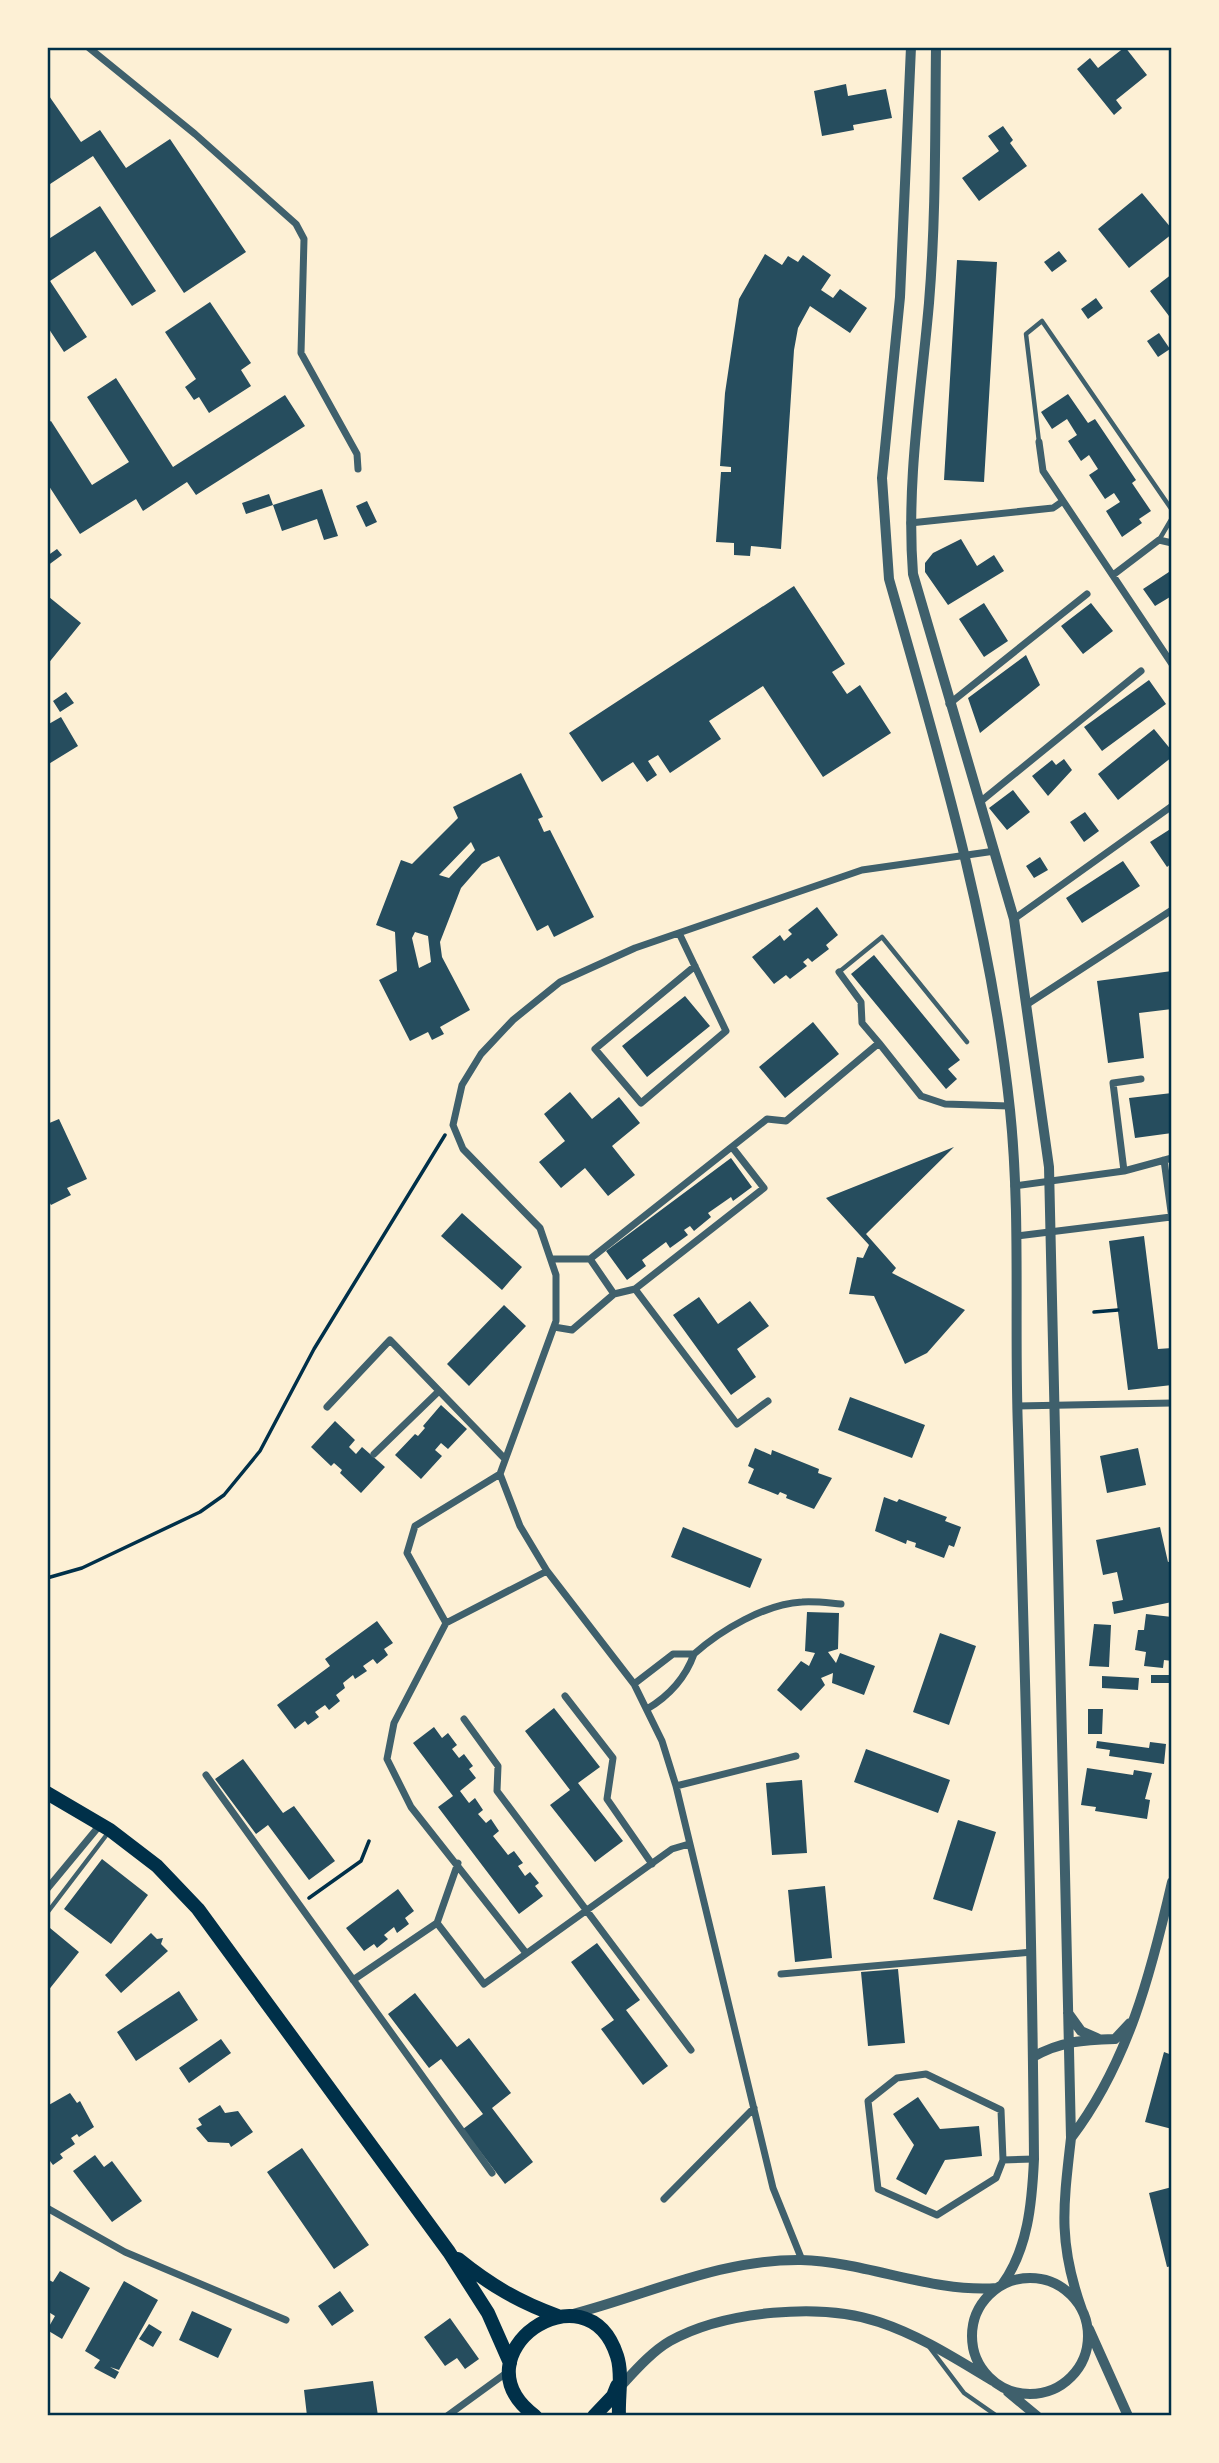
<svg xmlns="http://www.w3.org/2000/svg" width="1219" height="2463" font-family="Jost,sans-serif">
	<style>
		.building { fill: #264d5e; fill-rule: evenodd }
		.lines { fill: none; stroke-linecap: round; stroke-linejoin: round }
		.path { stroke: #003049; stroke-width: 3.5 }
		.service { stroke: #3f606c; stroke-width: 4.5 }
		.minor { stroke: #3f606c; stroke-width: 7 }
		.tertiary { stroke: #3f606c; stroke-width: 10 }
		.primary { stroke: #003049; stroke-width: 14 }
		.neatline { fill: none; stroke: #003049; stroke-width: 2.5 }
	</style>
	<rect width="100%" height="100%" fill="#fdf0d5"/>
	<path class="building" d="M1125,47L1147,75L1116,100L1122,108L1114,115L1077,69L1090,58L1098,68Z
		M846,84L848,96L886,89L892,118L853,125L854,130L822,136L814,91Z
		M47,93L81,142L100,130L126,168L170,139L246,252L184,293L93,156L47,186Z
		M1003,126L1013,140L1010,143L1027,166L979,201L962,178L999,151L988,136Z
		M1142,193L1172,229V234L1129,268L1098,229Z
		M100,206L156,291L132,306L95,251L50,281L87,337L64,352L47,326V240Z
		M1059,251L1067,261L1052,272L1044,262Z
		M765,254L782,265L788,256L798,262L803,255L831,275L821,290L833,298L840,289L867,308L850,333L810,306L798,328L794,350L781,549L751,546L750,556L734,555V543L716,542L721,472H731V467L720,466L725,393L739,299Z
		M957,260L997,262L984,482L944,480Z
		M1172,274V320L1150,291Z
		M1096,298L1103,308L1088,319L1081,309Z
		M210,302L251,363L241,370L251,386L209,413L199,397L194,400L185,387L196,379L165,332Z
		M1159,333L1170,349L1158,357L1147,341Z
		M116,378L173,467L285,395L305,426L196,495L187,482L143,511L136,499L80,534L47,483V423L51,421L92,485L129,462L87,397Z
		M1068,394L1088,423L1095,419L1136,480L1132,483L1151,511L1139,519L1142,523L1122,537L1106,511L1120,502L1114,493L1105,499L1089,475L1098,469L1089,455L1081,461L1068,441L1077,435L1067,419L1052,429L1041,412Z
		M322,489L338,536L324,540L317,519L282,531L273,505Z
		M269,494L273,505L246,514L242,503Z
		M367,501L377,522L366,527L356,506Z
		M961,539L977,566L994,555L1004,571L948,605L925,572V563L933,553Z
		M57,549L62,555L47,566V556Z
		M1172,570V599L1170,597L1155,606L1143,589Z
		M794,586L845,664L832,672L847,694L860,685L891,733L823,777L763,686L709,721L721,739L670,773L658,755L648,761L657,775L647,782L633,762L602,782L569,733Z
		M49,597L81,623L47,665V599Z
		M984,603L1008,641L984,657L959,619Z
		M1091,603L1113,631L1083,654L1061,626Z
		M1026,655L1040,685L980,733L968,698Z
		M1149,680L1166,704L1102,751L1084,727Z
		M66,692L74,703L60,712L53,701Z
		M61,717L78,746L47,765V725Z
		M1154,729L1172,751V757L1118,800L1098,774Z
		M1064,759L1072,770L1048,796L1032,776L1052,760L1056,765Z
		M521,773L543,817L538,819L544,832L550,830L594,917L554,937L548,925L537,931L499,856L482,864L461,888L440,942L442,957L470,1010L440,1027L444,1034L432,1040L428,1032L410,1041L379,980L397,971L395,932L376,925L401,860L412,864L458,818L453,807ZM471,842L475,850L449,878L439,875ZM415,932L428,936L431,962L419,968L412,938Z
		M1013,790L1030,812L1007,830L989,808Z
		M1085,812L1099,831L1084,842L1070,822Z
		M1172,828V863L1167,867L1150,842Z
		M1040,857L1048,870L1034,878L1026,866Z
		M1123,861L1140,886L1082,923L1066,898Z
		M817,907L838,935L826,945L829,949L812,962L808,958L803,962L807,966L790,979L786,975L774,984L752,957L780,935L784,941L792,934L788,930Z
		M874,955L960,1060L948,1069L957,1079L946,1089L851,974Z
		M1172,971V1009L1139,1013L1144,1058L1108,1063L1097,981Z
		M685,996L710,1026L647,1077L622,1046Z
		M813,1022L839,1054L785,1098L759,1067Z
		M570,1092L592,1119L619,1097L640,1123L612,1146L635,1175L608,1196L585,1168L561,1188L539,1162L565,1141L544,1114Z
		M1172,1093V1133L1135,1138L1129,1098Z
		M59,1119L87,1179L67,1188L71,1195L51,1205L47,1198V1124Z
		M954,1147L866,1234L896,1268L892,1273L965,1310L927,1353L905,1364L874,1296L849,1294L857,1257L863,1258L869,1245L826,1198Z
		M731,1158L752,1187L733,1201L731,1197L708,1213L711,1217L694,1231L690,1226L684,1230L688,1235L670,1248L666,1242L642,1260L646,1266L627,1280L606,1251Z
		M462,1213L522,1267L502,1290L441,1236Z
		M1144,1236L1158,1349L1172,1348V1385L1128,1390L1109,1241Z
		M699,1297L718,1324L750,1301L769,1326L737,1349L756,1377L731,1395L673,1315Z
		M504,1305L526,1326L469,1386L447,1364Z
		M850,1397L925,1425L912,1458L838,1430Z
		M441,1405L467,1429L448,1449L441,1443L435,1450L442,1456L421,1479L395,1455L415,1434L418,1436L425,1428L423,1426Z
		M335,1421L355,1440L349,1447L356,1454L362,1447L385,1467L361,1493L340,1473L342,1470L334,1463L331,1466L311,1447Z
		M755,1448L771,1455L772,1450L819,1469L818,1473L832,1478L814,1509L786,1498L787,1495L780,1492L778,1495L748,1483L754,1469L748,1466Z
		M1138,1448L1146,1485L1107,1493L1100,1456Z
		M884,1497L897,1502L899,1499L947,1517L945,1521L961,1527L954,1547L949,1545L944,1558L915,1547L916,1543L907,1540L906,1544L875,1531Z
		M683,1527L762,1559L750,1588L671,1557Z
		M1160,1527L1168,1562L1172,1561V1602L1114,1614L1112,1602L1123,1600L1117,1572L1103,1575L1096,1540Z
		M807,1612L839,1613L838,1649L828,1652L836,1663L840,1653L875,1666L864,1695L832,1683L833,1673L821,1678L825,1685L801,1711L777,1690L801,1661L809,1666L815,1653L805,1651Z
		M1146,1614L1172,1617V1661L1164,1660L1163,1668L1144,1666L1146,1652L1135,1650L1138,1630H1144Z
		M377,1621L393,1643L384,1649L388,1655L377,1664L373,1659L363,1666L367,1671L355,1679L353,1675L343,1683L345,1688L336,1695L340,1701L329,1710L325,1705L315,1712L319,1717L308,1725L305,1721L295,1729L277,1705L330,1666L325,1659Z
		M1094,1624L1111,1625L1109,1667L1089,1666Z
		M940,1633L976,1646L949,1725L913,1712Z
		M1151,1675H1172V1683H1151Z
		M1102,1676L1139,1678L1138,1690L1102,1688Z
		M554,1708L600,1767L578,1783L623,1841L595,1862L550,1805L570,1790L525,1731Z
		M1088,1709H1103L1102,1734H1088Z
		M434,1727L442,1738L448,1733L457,1745L452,1749L459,1758L464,1754L473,1766L469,1769L476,1778L460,1791L469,1803L475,1798L483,1810L478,1814L486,1823L491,1819L499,1831L493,1836L501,1846L508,1855L514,1851L523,1863L518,1866L525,1876L530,1872L539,1883L535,1886L543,1896L519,1914L438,1807L453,1796L413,1743Z
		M1097,1741L1149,1748L1150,1742L1166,1744L1164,1764L1109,1756L1110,1750L1096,1748Z
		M866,1749L950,1780L938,1813L854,1782Z
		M243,1759L283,1813L294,1806L335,1861L309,1880L268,1825L256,1834L215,1779Z
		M1087,1768L1133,1775L1134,1770L1152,1773L1145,1799L1150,1800L1147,1819L1095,1811L1096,1807L1081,1805Z
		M802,1780L807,1853L772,1855L766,1783Z
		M958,1820L996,1832L972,1911L933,1899Z
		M102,1859L148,1895L111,1944L64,1909Z
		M825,1886L832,1958L795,1962L788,1890Z
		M398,1889L414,1911L405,1918L409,1924L397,1933L394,1927L384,1935L388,1939L377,1948L374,1944L364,1951L346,1928Z
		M50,1928L79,1952L47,1992V1931Z
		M151,1933L157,1939L163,1938L161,1944L168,1951L121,1993L105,1975Z
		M597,1943L640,2000L626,2010L668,2066L643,2085L601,2029L614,2020L571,1962Z
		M898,1969L905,2043L868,2046L861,1972Z
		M179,1991L198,2020L136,2061L117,2032Z
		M415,1993L457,2047L469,2038L511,2093L492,2108L533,2162L505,2184L463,2129L483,2114L441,2059L429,2068L388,2014Z
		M221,2039L231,2053L189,2083L179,2068Z
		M1164,2052L1172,2055V2129L1145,2122Z
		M70,2093L77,2103L80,2101L94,2127L79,2137L77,2134L71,2138L75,2144L60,2154L63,2158L53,2165L47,2157V2106Z
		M918,2097L940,2129L979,2126L982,2156L945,2160L926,2195L896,2179L914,2145L893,2114Z
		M220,2105L225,2113L238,2111L253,2132L231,2147L229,2143L208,2142L196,2128L202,2125L198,2119Z
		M302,2148L369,2245L334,2269L267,2172Z
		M95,2155L104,2167L112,2161L142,2201L112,2222L73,2171Z
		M1172,2187V2266L1167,2267L1149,2193Z
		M60,2271L90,2288L62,2339L47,2330L55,2316L47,2311V2279L53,2282Z
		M124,2281L158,2300L119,2370L110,2367L119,2372L115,2379L94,2368L100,2360L85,2351Z
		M340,2291L354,2311L332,2326L318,2306Z
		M192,2311L232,2329L218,2358L179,2340Z
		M450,2318L479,2359L465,2369L457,2358L445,2366L424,2337Z
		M149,2324L162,2332L153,2347L139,2339Z
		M373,2381L378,2416H307L304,2390Z"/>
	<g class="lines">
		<path class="path" d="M1094,1312L1118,1310
			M47,1578L82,1568L200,1512L224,1495L260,1451L314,1349L445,1135
			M309,1898L361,1861L369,1841"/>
		<path class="service" d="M1039,442L1026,334L1042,321L1172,510
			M1159,540L1172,518
			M839,972L882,937L967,1042
			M47,1913L108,1833
			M930,2348L964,2393L997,2416"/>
		<path class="minor" d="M88,47L195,134L296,224L304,239L301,353L357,454L358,469
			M1039,442L1043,471L1172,664
			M910,523L1053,508L1063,501
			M1113,575L1159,540L1172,543
			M949,704L1087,594
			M980,802L1141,671
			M1014,919L1172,806
			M679,933L726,1031L641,1103L595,1049L695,966
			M839,972L861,1002L862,1023L879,1043
			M1026,1005L1172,910
			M1164,1160L1172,1219
			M1124,1171L1113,1083L1141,1079
			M1014,1186L1124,1171L1172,1158
			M1017,1236L1171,1217
			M551,1259H590L767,1119L786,1121L879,1043L921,1096L945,1104L1009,1106
			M635,1289L737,1424L768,1401
			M614,1294L635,1289L764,1188L732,1147
			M554,1327L572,1330L614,1294L590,1259
			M1017,1406L1172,1403
			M327,1407L390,1340L505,1459
			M374,1454L439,1391
			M500,1474L556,1321V1275L540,1228L463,1149L453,1125L462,1085L481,1054L513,1020L560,982L635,948L862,870L995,851
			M547,1571L446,1623L407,1553L415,1526L500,1474L520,1526L547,1571L634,1684L662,1741L676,1786L773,2188L802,2260
			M446,1623L394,1723L387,1759L411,1807L526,1953
			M694,1654C721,1630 765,1604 802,1602C815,1601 829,1603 841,1604
			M634,1684L673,1654H694C685,1679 669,1696 647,1709
			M565,1696L613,1758L607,1799L652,1864
			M464,1719L498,1766L497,1791L691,2050
			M206,1775L492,2173
			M676,1786L796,1756
			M458,1863L437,1923L484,1984L672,1849L689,1844
			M47,1889L100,1825
			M781,1974L1032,1952
			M353,1980L437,1923
			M1003,2160L996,2178L937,2215L878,2189L868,2101L897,2078L926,2074L1001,2110L1003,2160L1034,2159
			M664,2199L754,2108
			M47,2208L125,2252L286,2320
			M447,2416L509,2371"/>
		<path class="tertiary" d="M911,47L900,297L882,478L889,579C939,754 991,928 1010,1110C1021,1216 1014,1323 1018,1430C1025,1673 1032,1916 1034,2159C1032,2203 1028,2249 1002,2285
			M936,47C935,132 936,219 929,303C921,394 906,483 913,574L1014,919L1049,1167L1071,2138C1063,2208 1058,2243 1082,2310
			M1068,2013L1081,2031L1097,2038
			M1033,2057C1061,2041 1084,2040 1115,2039L1130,2023
			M1071,2138C1128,2063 1151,1973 1172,1882
			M972 2336a58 58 0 1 1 116 0a58 58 0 1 1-116 0Z
			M573,2314C650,2294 720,2259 801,2260C868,2262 931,2293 997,2288
			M1089,2329L1128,2416
			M619,2388C634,2372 651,2352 670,2341C724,2311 821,2302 879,2322C921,2336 956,2359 993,2381
			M1008,2392L1037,2416"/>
		<path class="primary" d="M47,1793L110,1830L157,1866L198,1909L449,2252L488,2313L510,2363
			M458,2259C490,2285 519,2302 558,2316
			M535,2416C453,2355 587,2262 617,2356C623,2374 618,2397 619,2416
			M594,2416L613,2396L617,2386"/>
	</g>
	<rect width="1219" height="2463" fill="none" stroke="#fdf0d5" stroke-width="98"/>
	<rect x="49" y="49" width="1121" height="2365" class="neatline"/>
</svg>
